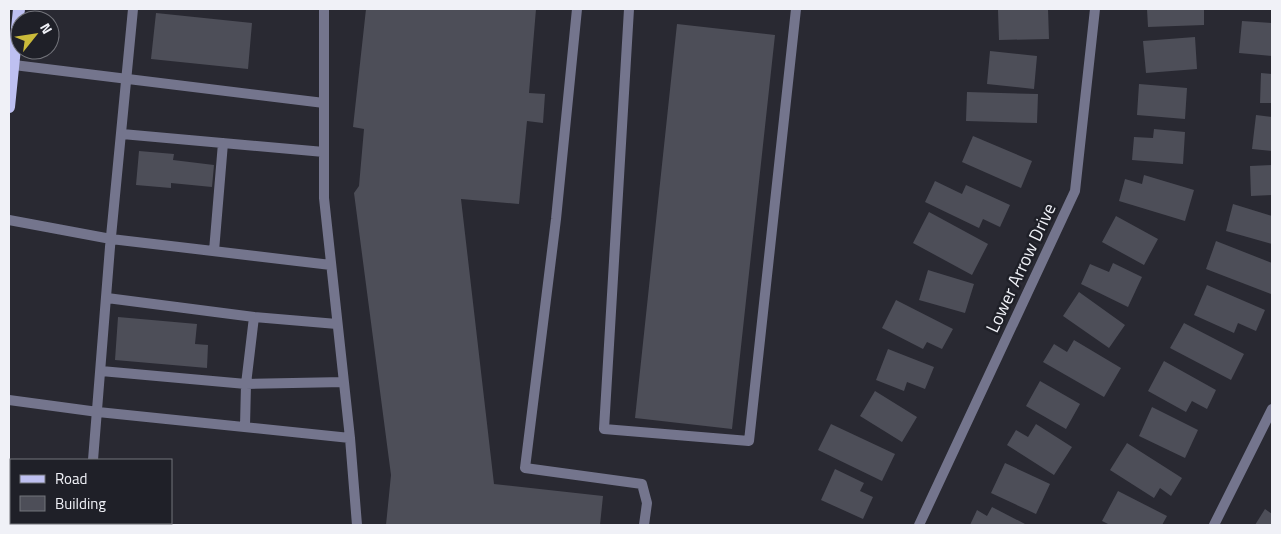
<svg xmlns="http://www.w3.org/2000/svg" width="1281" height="534" font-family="'Titillium Web',sans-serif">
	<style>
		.building { fill: #4d4e58 }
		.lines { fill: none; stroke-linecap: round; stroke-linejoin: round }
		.lane { stroke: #74758d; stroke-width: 10 }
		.street { stroke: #74758d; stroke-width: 10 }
		.primary { stroke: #bec0f1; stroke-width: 12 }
		.labels { text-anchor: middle; stroke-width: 5; stroke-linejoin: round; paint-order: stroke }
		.street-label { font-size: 18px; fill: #f0f1f7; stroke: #1f2028 }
	</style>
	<rect width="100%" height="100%" fill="#292932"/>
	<path class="building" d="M366,9H536L529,93L545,94L543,123L527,121L519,204L461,199L494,484L603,496L600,525H386L391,475L354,193L359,186L364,129L353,127Z
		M1048,9L1049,39L999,40L998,10Z
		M1147,9H1204V25L1148,27Z
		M156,13L252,23L248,69L151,59Z
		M1242,21L1272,23V56L1239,53Z
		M677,24L775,35L732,429L635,418Z
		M1195,37L1197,69L1146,73L1143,41Z
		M990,51L1037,56L1034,89L987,84Z
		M1261,73L1272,74V103H1260Z
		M1139,84L1187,88L1185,119L1137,115Z
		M967,92L1038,94L1037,123L966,121Z
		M1256,115L1272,117V151L1252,149Z
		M1154,129L1185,132L1183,164L1132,160L1134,137L1153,138Z
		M973,136L1032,161L1021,188L962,162Z
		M139,151L174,154L173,160L214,165L212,187L171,183V188L136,185Z
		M1272,165V195L1251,196L1250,166Z
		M1144,175L1194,190L1185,221L1119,201L1125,179L1142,184Z
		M935,181L962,194L966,185L1010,205L1000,227L983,219L979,228L925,202Z
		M1233,204L1272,216V244L1226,231Z
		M929,212L988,244L972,275L913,243Z
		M1116,216L1158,239L1144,265L1102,242Z
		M1216,241L1272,263L1271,294L1206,269Z
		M1113,263L1142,277L1128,307L1081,284L1090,264L1109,272Z
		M928,270L974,284L965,313L919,300Z
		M1207,285L1265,310L1256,331L1238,323L1234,333L1194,315Z
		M1079,292L1125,325L1109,348L1063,316Z
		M896,300L953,329L942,349L927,342L923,349L882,328Z
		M118,317L197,324L195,344L208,345L207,368L115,360Z
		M1184,323L1244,354L1231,380L1170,348Z
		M1074,340L1121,368L1104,397L1043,362L1054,344L1067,352Z
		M888,349L934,367L925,389L907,382L904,391L876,380Z
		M1164,361L1216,390L1207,409L1192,401L1186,412L1148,391Z
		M1040,381L1080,404L1066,429L1026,406Z
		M875,391L917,417L902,442L860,416Z
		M1152,407L1198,430L1185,458L1139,436Z
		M831,424L895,454L882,481L818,450Z
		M1036,424L1072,447L1054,475L1007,445L1016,430L1028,437Z
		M1127,443L1182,478L1171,496L1160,488L1154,498L1110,470Z
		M1005,463L1050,484L1036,514L991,493Z
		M835,469L864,483L860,491L873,497L863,519L821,500Z
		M1118,491L1167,516L1162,525H1110L1102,521Z
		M992,507L1025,524L1024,525H970L977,510L987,516Z
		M1265,509L1272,514V525H1255Z"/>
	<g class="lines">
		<path class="lane" d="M324,9V198L350,438L357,525
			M577,9L556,219L525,468L642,484L647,503L644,525
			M629,9L604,429L749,441L796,9
			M14,65L324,103
			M122,134L324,152
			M9,220L111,239L331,265
			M214,251L223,143
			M107,298L254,317
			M101,371L246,384L344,382
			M9,400L98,412L350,438
			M245,426L246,384L254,317L337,324
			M93,460L110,247L133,9
			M88,525V523"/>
		<path class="street" d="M919,525L1075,191L1095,9
			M1214,525L1272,409"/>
		<path class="primary" d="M9,107L19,9"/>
	</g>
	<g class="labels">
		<g class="street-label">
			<text transform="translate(1021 268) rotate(-65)" y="6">Lower Arrow Drive</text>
		</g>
	</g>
	<rect width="1281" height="534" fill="none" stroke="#f0f1f7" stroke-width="20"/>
	<rect x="10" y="459" width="162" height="65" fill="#1f2028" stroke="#73747b"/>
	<rect x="20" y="475" width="25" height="8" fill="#bec0f1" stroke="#73747b"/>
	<text x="55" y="484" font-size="15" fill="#f0f1f7">Road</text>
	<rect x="20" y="496" width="25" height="15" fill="#4d4e58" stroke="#73747b"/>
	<text x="55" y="509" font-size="15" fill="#f0f1f7">Building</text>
	<g transform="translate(35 35) rotate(60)"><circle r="24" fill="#1f2028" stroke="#73747b"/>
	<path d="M0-4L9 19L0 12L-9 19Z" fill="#caba3a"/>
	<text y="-8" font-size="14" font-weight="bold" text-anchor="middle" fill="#f0f1f7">N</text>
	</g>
</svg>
